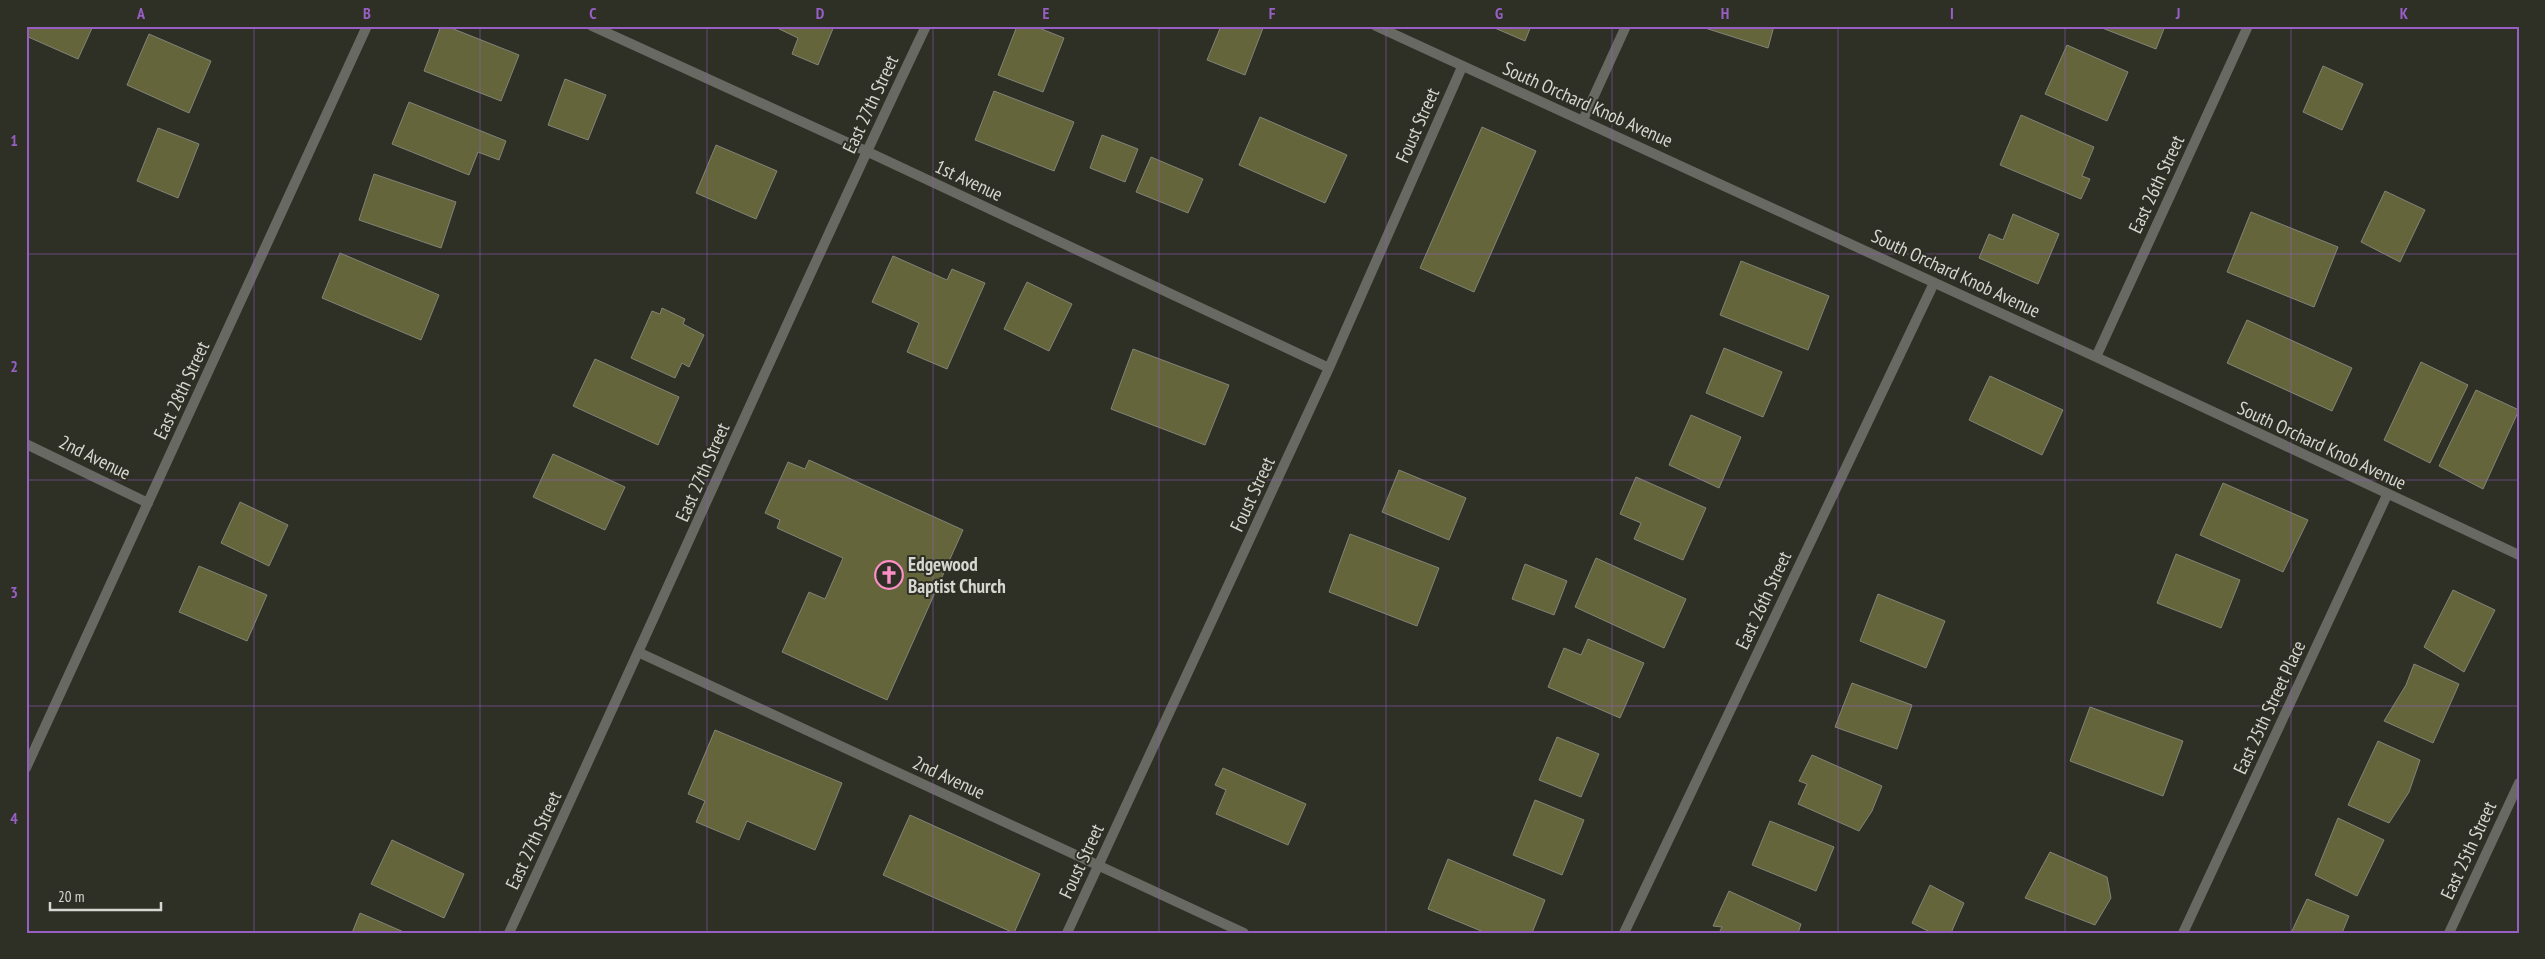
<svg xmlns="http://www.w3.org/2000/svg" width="2545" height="959" font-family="'PT Sans Narrow',sans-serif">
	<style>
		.building { fill: #64653b; stroke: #838478 }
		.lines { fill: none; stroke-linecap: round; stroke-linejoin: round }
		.minor { stroke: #696964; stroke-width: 10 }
		.tertiary { stroke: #696964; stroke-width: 10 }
		.grid { fill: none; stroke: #975fc4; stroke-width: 1; stroke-opacity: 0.55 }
		.labels { text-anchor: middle; stroke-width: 4; stroke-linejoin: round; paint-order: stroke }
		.street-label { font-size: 19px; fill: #d7d7d1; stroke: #2e2f25 }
		.poi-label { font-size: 19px; font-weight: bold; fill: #d7d7d1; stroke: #2e2f25; text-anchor: start }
		.neatline { fill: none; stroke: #975fc4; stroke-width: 2 }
		.grid-label { font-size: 16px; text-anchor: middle; font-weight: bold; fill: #975fc4 }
	</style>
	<rect width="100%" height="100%" fill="#2e2f25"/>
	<path class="building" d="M26,26H93L78,59L26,36Z
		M441,26H446L519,55L501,101L424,71Z
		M773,26H834L818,65L792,54L798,38Z
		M1017,26H1034L1064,38L1043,92L998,75Z
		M1221,26L1263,28L1245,75L1207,60Z
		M1490,26H1531L1525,41Z
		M1706,26H1774L1768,48L1705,28Z
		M2097,26H2165L2156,49Z
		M149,34L211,61L189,113L127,85Z
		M2067,45L2128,72L2107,121L2045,94Z
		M2323,66L2363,84L2342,130L2303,112Z
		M565,79L606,95L588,140L548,125Z
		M994,91L1074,122L1054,171L975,140Z
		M409,102L506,141L499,160L478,152L469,175L392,144Z
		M2021,115L2094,147L2082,176L2090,179L2081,199L2000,165Z
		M1260,117L1347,155L1325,203L1239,165Z
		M1482,127L1536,151L1474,292L1420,268Z
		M158,128L199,144L178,198L137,181Z
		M1102,135L1138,149L1125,182L1090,168Z
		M716,145L777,171L756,219L696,193Z
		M1151,157L1203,179L1188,213L1136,192Z
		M374,174L456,202L441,248L359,220Z
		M2385,191L2425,210L2400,262L2361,242Z
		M2251,212L2338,247L2314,307L2227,272Z
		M2013,214L2059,234L2038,284L1979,258L1989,234L2003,240Z
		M340,253L439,295L421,340L322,298Z
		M893,256L947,280L952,269L985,283L947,369L907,352L919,323L872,302Z
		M1741,261L1829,296L1808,350L1720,315Z
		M1027,282L1072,304L1049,351L1004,329Z
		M662,308L685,319L683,324L704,335L689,367L682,363L675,378L631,358L652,311L660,314Z
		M2247,320L2352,368L2332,411L2227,363Z
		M1724,348L1782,372L1763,417L1706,393Z
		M1133,349L1229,385L1205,445L1111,409Z
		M595,359L679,397L658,445L573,406Z
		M2421,362L2468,385L2430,463L2384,440Z
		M1990,376L2063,410L2042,455L1969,420Z
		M2476,390L2519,410L2483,489L2439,466Z
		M1691,415L1741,437L1719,488L1669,465Z
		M553,454L625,487L605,530L533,497Z
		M809,460L963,530L887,700L782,652L809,592L825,599L843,558L777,528L780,520L765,513L788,462L805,469Z
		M1399,470L1466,498L1449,540L1382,512Z
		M1636,477L1706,508L1683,560L1634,539L1641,523L1620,514Z
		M2223,483L2308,520L2283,572L2200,535Z
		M240,502L288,525L269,566L221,543Z
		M1350,534L1439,568L1417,626L1329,592Z
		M2176,554L2240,580L2221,628L2157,603Z
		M1596,558L1686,599L1664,648L1575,607Z
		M1525,564L1567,581L1554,615L1512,599Z
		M199,566L267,595L247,641L179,612Z
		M2453,590L2495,610L2464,672L2424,647Z
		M1878,594L1945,621L1926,668L1860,641Z
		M1588,639L1644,663L1620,718L1548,687L1564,648L1581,655Z
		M2414,664L2459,684L2433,743L2384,721L2406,685Z
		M1852,683L1912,705L1897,749L1835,727Z
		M2090,707L2183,741L2163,796L2070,761Z
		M715,730L842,783L815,850L747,821L739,840L696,822L705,801L688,794Z
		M1557,737L1599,754L1581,797L1539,780Z
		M2378,741L2420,760L2409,792L2389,823L2348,805Z
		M1812,755L1882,786L1872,811L1859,831L1798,804L1807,784L1799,781Z
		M1223,768L1306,804L1288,845L1216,814L1226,790L1215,785Z
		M1535,800L1584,820L1562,875L1513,855Z
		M910,815L1040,874L1014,933L883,875Z
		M2338,818L2384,840L2357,896L2315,875Z
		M1770,821L1834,847L1816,891L1752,865Z
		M392,840L464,874L444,918L371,884Z
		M2050,852L2107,877L2111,898L2095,925L2025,898Z
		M1448,859L1545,900L1532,933H1486L1428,909Z
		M1930,885L1964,903L1951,933H1932L1912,923Z
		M1729,891L1801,924L1798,933H1719L1722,927L1713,926Z
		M2307,899L2349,916L2342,933H2291Z
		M360,913L406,933H352Z"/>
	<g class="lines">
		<path class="minor" d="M592,26L866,151L1329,368
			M1376,26L2096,357L2519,555
			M1583,120L1626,26
			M2096,357L2248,26
			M26,444L148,503
			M640,653L1244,933
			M509,933C650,631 783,326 926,26
			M1067,933L1329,368L1462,67
			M1624,933L1934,283
			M2183,933L2387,495
			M2449,933L2519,783"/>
		<path class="tertiary" d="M26,768L367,26"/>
	</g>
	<path class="grid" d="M254,26V933M480,26V933M707,26V933M933,26V933M1159,26V933M1386,26V933M1612,26V933M1838,26V933M2065,26V933M2291,26V933M26,254H2519M26,480H2519M26,706H2519"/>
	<defs>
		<symbol id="church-ring" viewBox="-11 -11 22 22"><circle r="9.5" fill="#2e2f25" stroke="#fb8fc6" stroke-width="1.5"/><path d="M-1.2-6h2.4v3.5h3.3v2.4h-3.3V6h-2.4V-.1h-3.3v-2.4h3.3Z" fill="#fb8fc6"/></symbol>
	</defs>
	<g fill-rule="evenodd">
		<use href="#church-ring" x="873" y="559" width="32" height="32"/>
	</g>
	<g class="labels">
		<g class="street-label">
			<text transform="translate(870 104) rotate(-65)" y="7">East 27th Street</text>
			<text transform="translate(1588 104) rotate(24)" y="7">South Orchard Knob Avenue</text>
			<text transform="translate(1417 125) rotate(-66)" y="7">Foust Street</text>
			<text transform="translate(969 180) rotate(25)" y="7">1st Avenue</text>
			<text transform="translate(2156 184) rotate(-65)" y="7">East 26th Street</text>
			<text transform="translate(1956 273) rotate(25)" y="7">South Orchard Knob Avenue</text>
			<text transform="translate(181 390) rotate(-65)" y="7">East 28th Street</text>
			<text transform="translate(2322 445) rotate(25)" y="7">South Orchard Knob Avenue</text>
			<text transform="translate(95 457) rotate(26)" y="7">2nd Avenue</text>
			<text transform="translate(702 472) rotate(-66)" y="7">East 27th Street</text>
			<text transform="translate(1252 494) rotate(-65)" y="7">Foust Street</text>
			<text transform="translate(1763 600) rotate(-65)" y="7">East 26th Street</text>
			<text transform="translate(2269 707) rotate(-65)" y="7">East 25th Street Place</text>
			<text transform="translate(949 777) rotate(25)" y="7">2nd Avenue</text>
			<text transform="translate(533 840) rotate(-65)" y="7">East 27th Street</text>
			<text transform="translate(2468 850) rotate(-65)" y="7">East 25th Street</text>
			<text transform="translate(1081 861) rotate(-65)" y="7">Foust Street</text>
		</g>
		<g class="poi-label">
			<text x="908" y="571">Edgewood<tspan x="908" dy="22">Baptist Church</tspan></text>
		</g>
	</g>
	<rect width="2545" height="959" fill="none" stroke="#2e2f25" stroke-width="55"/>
	<path d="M50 902v8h111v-8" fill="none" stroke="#d7d7d1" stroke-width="2.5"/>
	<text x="58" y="902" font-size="15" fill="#d7d7d1" stroke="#2e2f25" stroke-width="4" paint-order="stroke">20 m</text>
	<rect x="28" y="28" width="2490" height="904" class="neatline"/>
	<g class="grid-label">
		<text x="141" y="19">A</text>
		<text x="367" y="19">B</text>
		<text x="593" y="19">C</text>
		<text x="820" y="19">D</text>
		<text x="1046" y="19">E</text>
		<text x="1272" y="19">F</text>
		<text x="1499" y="19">G</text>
		<text x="1725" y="19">H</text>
		<text x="1952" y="19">I</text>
		<text x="2178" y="19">J</text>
		<text x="2404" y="19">K</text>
		<text x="14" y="146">1</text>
		<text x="14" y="372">2</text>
		<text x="14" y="598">3</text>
		<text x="14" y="824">4</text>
	</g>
</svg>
